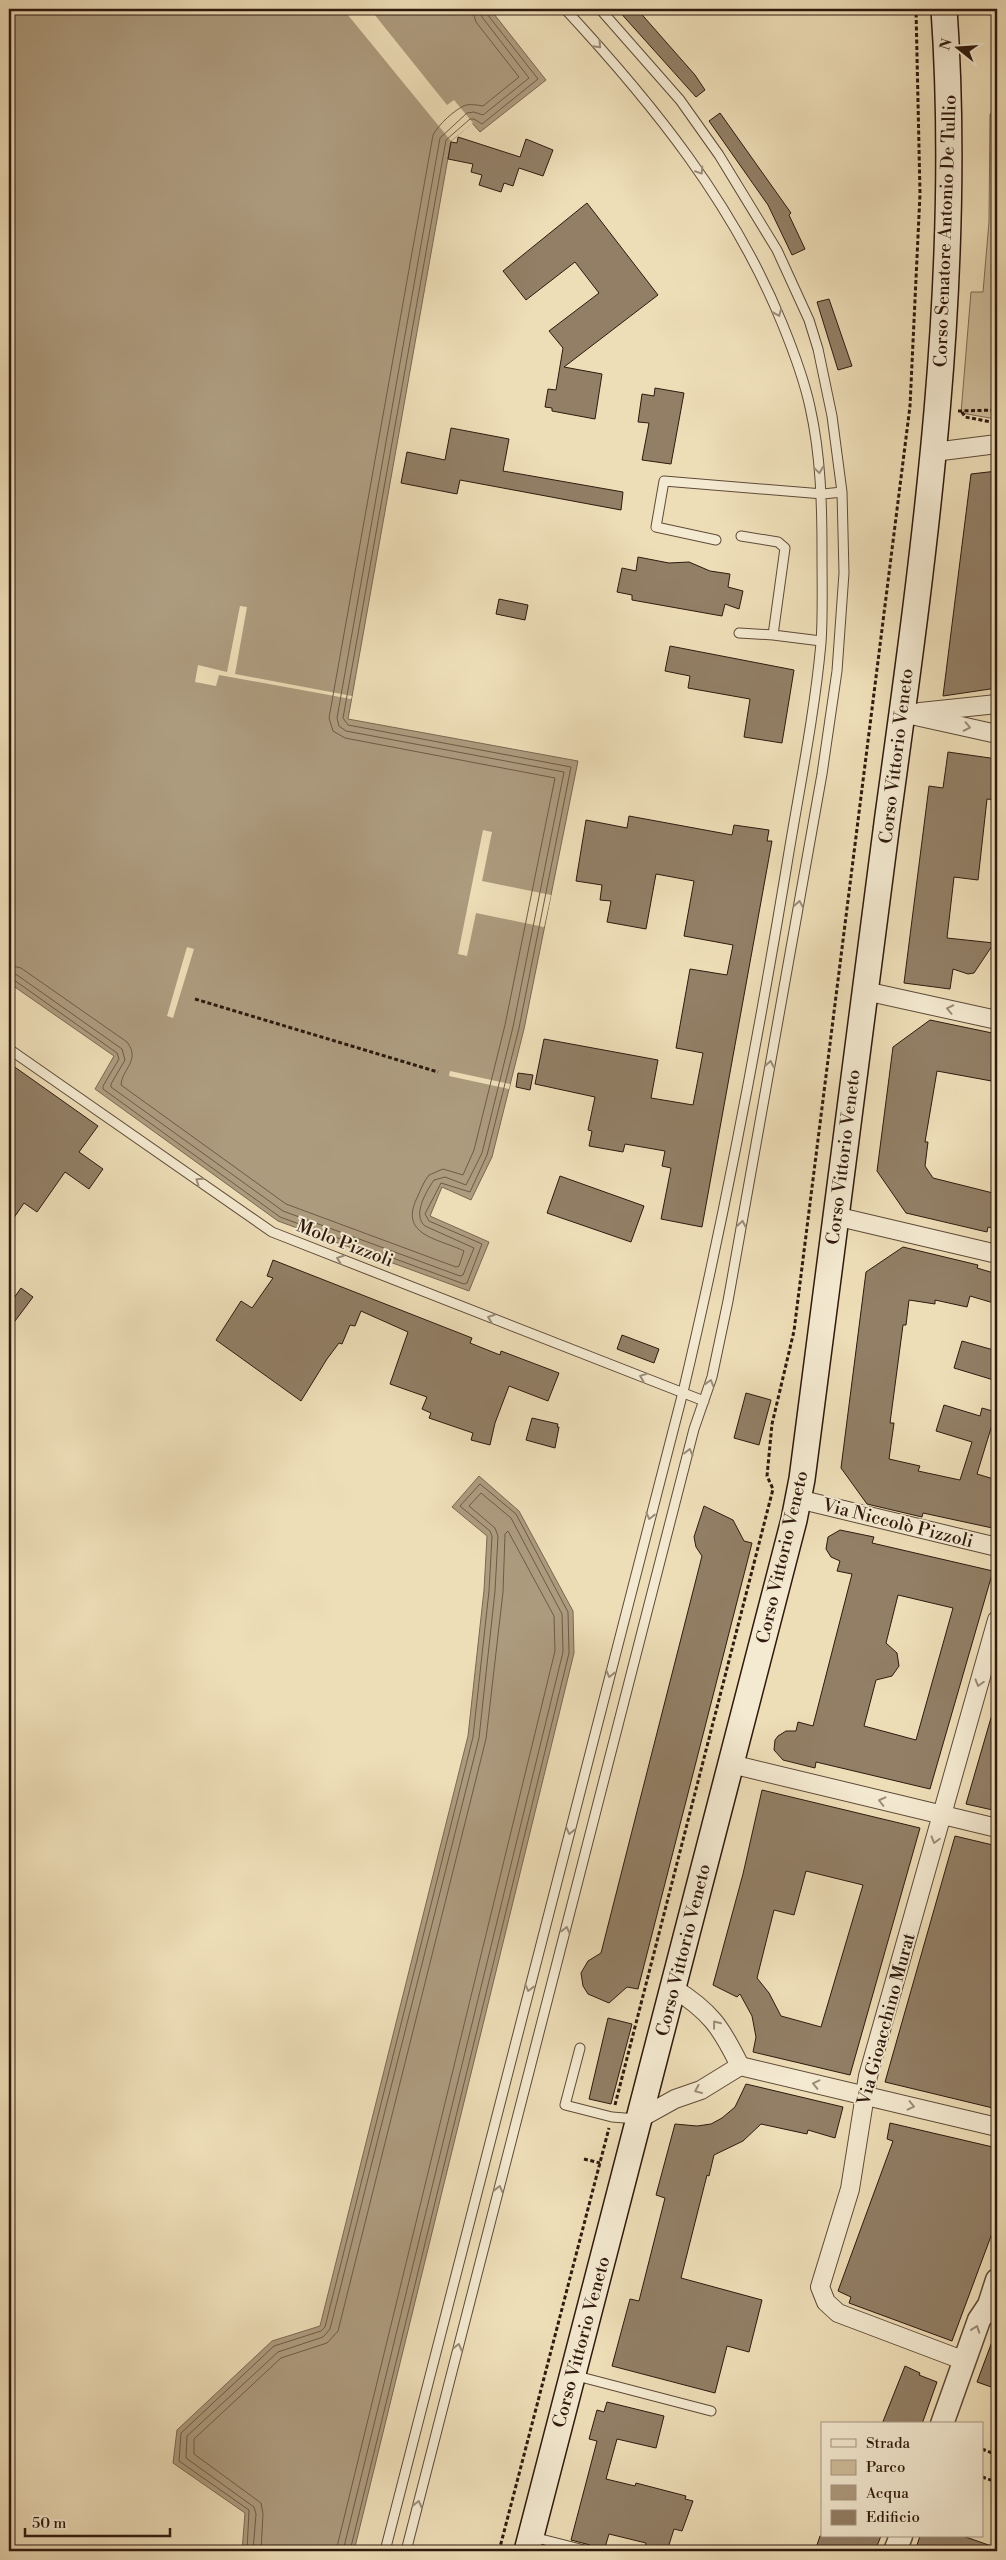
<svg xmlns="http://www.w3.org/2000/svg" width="1006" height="2560" font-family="'Libre Bodoni',serif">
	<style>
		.green { fill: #cebd9b; stroke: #7e6b54 }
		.water { fill: #ad9b7e; stroke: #7b6751 }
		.pier { fill: #eedeb8 }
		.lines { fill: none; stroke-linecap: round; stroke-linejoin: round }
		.shore { stroke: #6e5a46; stroke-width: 1 }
		.building { fill: #927f66; stroke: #2f190e; fill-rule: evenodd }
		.service-casing { stroke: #5f4a38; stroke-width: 11 }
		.minor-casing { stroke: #5f4a38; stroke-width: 20 }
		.tertiary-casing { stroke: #5f4a38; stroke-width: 25 }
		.secondary-casing { stroke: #2f190e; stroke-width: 28 }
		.path { stroke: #2f190e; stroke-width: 3; stroke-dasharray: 4 2.5; stroke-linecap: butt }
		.service { stroke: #f4ead1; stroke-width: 9 }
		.minor { stroke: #f4ead1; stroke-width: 18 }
		.tertiary { stroke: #f4ead1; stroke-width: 22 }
		.secondary { stroke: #f4ead1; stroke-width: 25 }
		.oneway { stroke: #9b8c79 }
		.labels { text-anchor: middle; stroke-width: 4; stroke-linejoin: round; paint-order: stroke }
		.street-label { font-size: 18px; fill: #2f190e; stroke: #f4ead1 }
	</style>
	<rect width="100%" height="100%" fill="#eedeb8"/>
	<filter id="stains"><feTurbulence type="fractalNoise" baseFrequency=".004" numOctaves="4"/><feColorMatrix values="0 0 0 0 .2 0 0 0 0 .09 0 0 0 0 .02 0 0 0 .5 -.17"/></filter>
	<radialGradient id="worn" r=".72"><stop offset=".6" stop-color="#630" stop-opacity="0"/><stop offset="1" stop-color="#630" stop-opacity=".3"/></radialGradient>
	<path class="green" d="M997,113V419H996L961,413L971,292H983L989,222L990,114Z"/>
	<path class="water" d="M9,9H490L546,80L480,132L472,123L451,141L348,719L578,761L524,1029L492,1157L471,1200L442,1187L430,1216L489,1242L469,1291L278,1221L95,1089L114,1056L9,983Z
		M479,1476L519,1511L573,1611L574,1653L354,2551H242L245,2513L173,2463L177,2430L272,2341L320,2326L468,1736L484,1590L487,1536L452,1507Z"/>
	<path class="pier" d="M343,9H370L447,105L454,100L473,123L451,141Z
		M240,606L247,607L235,674L352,696L351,699L219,675L216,686L195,682L198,665L227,672Z
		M483,830L492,832L482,881L551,895L544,927L476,913L467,956L458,954Z
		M187,947L194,949L173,1018L167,1016Z
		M450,1071L510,1084L509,1089L449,1076Z"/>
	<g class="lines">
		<path class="shore" d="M9,965L21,968L127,1042C141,1060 122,1069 121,1085L286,1204L456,1267L459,1266L464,1251C440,1239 400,1236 416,1200C420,1192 423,1182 429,1175L443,1169L463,1175L474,1150L505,1025L555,778L345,738L333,731L329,718L433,135C438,125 455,109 466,105C472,104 477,105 483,106L519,77L476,22L472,9
			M9,973L17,975L122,1049L125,1060L111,1084V1087L283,1211L460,1276L463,1275L474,1248L425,1226C412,1215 426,1192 434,1180L445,1177L466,1185L482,1153L513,1027L564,772L346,731L339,726L337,718L440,138L467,113L474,112L483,115L529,78L482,17L480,9
			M9,979L14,980L117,1053L119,1059L103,1086V1089L280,1217L464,1284L467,1283L482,1244L429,1221L425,1214L441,1183L470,1192L487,1155L519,1028L571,767L348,725L343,718L446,140L470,119H474L482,124L538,79L487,14L486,9
			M247,2551L249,2510L179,2461L181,2433L274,2346L321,2331L325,2327L473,1737L489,1591L492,1536L490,1531L460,1506L480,1484L516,1514L568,1612L569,1653L350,2551
			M253,2551L256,2514L254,2507L186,2458L187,2436L278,2352L323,2337L330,2329L479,1738L495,1591L498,1536L495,1528L469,1506L481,1493L511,1518L562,1614L563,1652L343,2551
			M261,2551L263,2514L261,2503L194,2454V2439L281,2358L327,2343L338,2331L486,1739L503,1592L505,1534L508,1531L554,1616L555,1651L336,2551"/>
	</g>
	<path class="building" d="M617,9H637L695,75L705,90L696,97Z
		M720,113L791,213L789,215L805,249L792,255L768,205L709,121Z
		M458,137L520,157L526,139L553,150L543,176L519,168L513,186L504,183L501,192L479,185L482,175L471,172L473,164L448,159L451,142L457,143Z
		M587,203L658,295L564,367L602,374L595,419L552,411V408L545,407L548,389L556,390L563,348L549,331L599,293L575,262L526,300L503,271Z
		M829,299L852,366L838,370L817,302Z
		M655,388L684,393L671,464L642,460L649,423L638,422L642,394L654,396Z
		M451,428L509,439L503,471L623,492L621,510L460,480L457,494L401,483L407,452L445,460Z
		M997,471V569L992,610L997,611V688L943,696L971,474Z
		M638,557L669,563L689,562L710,571L730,574L728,587L743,591L739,609L725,604L722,616L632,600V595L617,592L622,568L636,571Z
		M499,599L528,605L525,620L496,614Z
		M670,646L794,670L782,743L744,737L750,699L688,688L690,676L665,671Z
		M948,752L997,759V800L987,799L978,880L954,877L947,938L994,943L974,973L968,974L953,969L950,989L904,983L929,786L943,788Z
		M629,816L732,835L734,825L769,830L767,841H772L702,1227L661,1219L671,1168L662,1166L665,1151L625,1144L623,1152L589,1146L592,1131L588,1130L595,1097L535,1084L544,1039L658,1060L651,1098L693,1105L703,1053L676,1048L690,969L727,975L733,945L684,936L694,881L656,874L646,929L607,922L611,901L600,900L602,885L576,881L586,820L627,828Z
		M930,1020L997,1034V1082L937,1071L925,1142H928L925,1166L933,1178L997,1194V1229L988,1227L987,1232L906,1213L877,1171L893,1047Z
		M9,1063L98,1126L79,1152L103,1169L89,1189L65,1172L37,1212L24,1203L9,1225Z
		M518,1073L533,1075L530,1090L516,1087Z
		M560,1176L644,1206L631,1242L547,1213Z
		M903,1247L978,1265L977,1268L997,1274V1304L970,1296L967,1307L935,1300V1304L909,1300L906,1325H903L890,1423H894L889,1459L920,1466L918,1471L960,1480L972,1442L936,1431L944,1405L980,1416L982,1408L996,1412L977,1474L997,1480V1529L923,1513L922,1517L867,1504L841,1468L866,1272Z
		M273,1260L472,1338L470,1343L500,1355L501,1351L559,1373L548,1401L509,1386L495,1423L490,1445L471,1440L473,1433L429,1418L431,1413L422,1409L427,1397L390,1384L408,1332L361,1311L355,1326L350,1325L342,1344L339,1343L327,1359L301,1401L216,1340L241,1301L252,1308L273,1278L267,1276Z
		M21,1288L33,1297L9,1329V1305Z
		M622,1335L659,1349L654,1363L617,1349Z
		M962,1341L997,1351V1381L954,1368Z
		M746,1393L771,1400L759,1445L734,1438Z
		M532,1418L558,1424L557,1427H559L555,1448L526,1440Z
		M704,1506L733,1520L744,1541L752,1543L638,1989L627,1987L609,2003L588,1994L583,1986L581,1973L588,1961L601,1953L702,1556L696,1547L694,1537Z
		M840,1530L874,1537L872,1543L993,1571L930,1789L816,1762L815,1768L783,1760L774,1750L775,1740L778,1736L786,1731H796L798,1722L813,1726L852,1574L837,1571L840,1561L831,1557L826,1549L828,1537ZM898,1595L953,1608L916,1740L864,1726L876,1680L892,1676L899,1666L897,1653L886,1643Z
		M993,1711H997V1811L966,1804Z
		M762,1790L920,1828L850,2075L753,2052L756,2037L752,2016L740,1994L737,1997L713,1985L743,1874ZM806,1871L863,1885L821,2027L781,2016L769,1993L757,1978L774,1910L794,1915Z
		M955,1836L997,1846V2109L885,2082Z
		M608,2018L632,2024L611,2104L589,2099Z
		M746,2084L843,2107L835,2138L808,2130L807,2134L761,2124L743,2141L714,2155L709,2176L707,2175L681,2278L762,2300L749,2352L727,2346L715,2393L612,2366L630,2299L639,2301L665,2198L656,2195L675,2124L697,2126L711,2124L722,2118L735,2107Z
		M890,2123L997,2148V2220L952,2341L849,2303L851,2297L838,2291L893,2141L887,2139Z
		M996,2331H997V2389L977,2382Z
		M905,2366L920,2373L919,2375L937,2382L922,2424H882Z
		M607,2402L664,2416L656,2448L617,2439L606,2479L635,2486L636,2483L686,2496L685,2499L693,2501L682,2531L674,2529L667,2551H644L646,2543L609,2534L604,2551H594L590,2545L571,2540L597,2441L589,2439L597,2410L604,2412Z
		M820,2536H881L875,2551H815Z
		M920,2536H963L997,2548V2551H915Z"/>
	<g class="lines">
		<defs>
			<path id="service" d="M741,536L778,542L785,548L773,635L821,641
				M716,540L656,527L664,481L823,494L842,492
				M739,633L773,635
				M9,1049L272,1232L704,1401
				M580,2048L565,2105L612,2117L637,2119
				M573,2375L711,2411
				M533,2537L588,2551
				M385,2551L683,1392C724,1219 757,1045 786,870C798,795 814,719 821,643C823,614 822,584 822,554C822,505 821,456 810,407C804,379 793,350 782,323C733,203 653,104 565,9
				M406,2551L694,1429L712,1377L728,1301L822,774L837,671L844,573L842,492L832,416L818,349L809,320L777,250L719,155L680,100L600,9"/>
			<path id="minor" d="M934,452L997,444
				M920,712L997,704
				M902,713L997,734
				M865,991L997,1020
				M835,1216L997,1254
				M798,1499L997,1547
				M731,1764L997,1828
				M673,1988C710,2011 721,2027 740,2066
				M740,2066L997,2127
				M639,2119L675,2099L701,2090L740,2066
				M965,2361L838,2313L826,2302L820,2287L850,2189L868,2076L997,1620"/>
			<path id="tertiary" d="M942,2424L979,2320L989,2305L997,2280
				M895,2551L901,2536"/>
			<path id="secondary" d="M527,2551L794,1520L802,1479C831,1261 858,1042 887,823C924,554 963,281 944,9"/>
		</defs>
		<use href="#service" class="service-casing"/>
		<use href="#minor" class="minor-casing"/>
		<use href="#tertiary" class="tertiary-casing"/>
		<use href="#secondary" class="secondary-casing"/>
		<path class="path" d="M958,411L997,410
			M962,412L965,417L997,423
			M195,999L438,1072
			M615,2105L773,1489L767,1476L772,1424L794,1331L910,406L920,194L916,9
			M584,2159L600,2163
			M982,2449L997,2455
			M982,2477L997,2482
			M499,2551L609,2128"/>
		<use href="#service" class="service"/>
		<use href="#minor" class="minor"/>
		<use href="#tertiary" class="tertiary"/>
		<use href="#secondary" class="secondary"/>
	</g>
	<defs><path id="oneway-chevron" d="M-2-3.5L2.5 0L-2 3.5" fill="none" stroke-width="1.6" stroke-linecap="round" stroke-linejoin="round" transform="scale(1.25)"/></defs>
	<g class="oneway">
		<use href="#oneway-chevron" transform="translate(598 45) rotate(47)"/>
		<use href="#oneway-chevron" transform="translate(700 171) rotate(57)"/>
		<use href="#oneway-chevron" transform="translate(778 313) rotate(68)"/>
		<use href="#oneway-chevron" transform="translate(819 470) rotate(82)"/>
		<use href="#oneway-chevron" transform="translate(967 727) rotate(12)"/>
		<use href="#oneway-chevron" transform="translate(799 904) rotate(-80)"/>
		<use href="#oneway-chevron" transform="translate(950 1009) rotate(-168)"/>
		<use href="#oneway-chevron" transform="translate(770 1064) rotate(-80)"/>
		<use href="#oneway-chevron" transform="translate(199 1181) rotate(-145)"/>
		<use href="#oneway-chevron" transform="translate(742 1224) rotate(-80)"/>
		<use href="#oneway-chevron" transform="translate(340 1259) rotate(-159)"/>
		<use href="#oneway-chevron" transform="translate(491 1318) rotate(-159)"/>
		<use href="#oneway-chevron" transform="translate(643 1377) rotate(-159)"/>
		<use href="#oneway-chevron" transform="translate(710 1383) rotate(-73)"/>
		<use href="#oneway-chevron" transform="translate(689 1452) rotate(-76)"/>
		<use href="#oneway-chevron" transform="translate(650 1516) rotate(104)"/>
		<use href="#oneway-chevron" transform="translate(610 1674) rotate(104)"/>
		<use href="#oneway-chevron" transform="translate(979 1683) rotate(106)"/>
		<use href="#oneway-chevron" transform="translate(882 1801) rotate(-166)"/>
		<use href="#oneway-chevron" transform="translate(570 1831) rotate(104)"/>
		<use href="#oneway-chevron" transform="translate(935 1840) rotate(106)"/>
		<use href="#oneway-chevron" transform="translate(566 1930) rotate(-76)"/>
		<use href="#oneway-chevron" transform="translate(529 1988) rotate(104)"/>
		<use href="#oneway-chevron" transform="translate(716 2024) rotate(-128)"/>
		<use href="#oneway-chevron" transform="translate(816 2084) rotate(-167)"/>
		<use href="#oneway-chevron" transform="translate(698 2090) rotate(156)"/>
		<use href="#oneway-chevron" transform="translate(911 2106) rotate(13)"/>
		<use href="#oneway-chevron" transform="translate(499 2189) rotate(-76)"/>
		<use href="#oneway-chevron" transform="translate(976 2329) rotate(-71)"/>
		<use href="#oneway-chevron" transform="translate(458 2347) rotate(-76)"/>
		<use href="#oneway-chevron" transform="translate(418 2504) rotate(-76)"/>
	</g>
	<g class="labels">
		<g class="street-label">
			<text transform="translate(945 231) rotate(-88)" y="6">Corso Senatore Antonio De Tullio</text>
			<text transform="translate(896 756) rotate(-83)" y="6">Corso Vittorio Veneto</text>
			<text transform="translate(843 1157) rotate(-83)" y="6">Corso Vittorio Veneto</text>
			<text transform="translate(345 1243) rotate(21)" y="6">Molo Pizzoli</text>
			<text transform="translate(898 1523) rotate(14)" y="6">Via Niccolò Pizzoli</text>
			<text transform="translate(782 1557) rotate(-77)" y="6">Corso Vittorio Veneto</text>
			<text transform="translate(683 1950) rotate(-76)" y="6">Corso Vittorio Veneto</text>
			<text transform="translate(886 2019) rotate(-75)" y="6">Via Gioacchino Murat</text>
			<text transform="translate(581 2342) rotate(-75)" y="6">Corso Vittorio Veneto</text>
		</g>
	</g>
	<rect width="1006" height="2560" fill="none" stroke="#eedeb8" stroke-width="30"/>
	<rect x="10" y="10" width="986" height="2540" fill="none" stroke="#2f190e" stroke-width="2.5"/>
	<rect x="15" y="15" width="976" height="2530" fill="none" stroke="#2f190e"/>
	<rect x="821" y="2422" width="162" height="115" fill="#f4ead1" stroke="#a59683"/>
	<rect x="831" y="2439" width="25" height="8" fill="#f4ead1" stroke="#a59683"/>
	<text x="866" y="2448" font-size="15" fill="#2f190e">Strada</text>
	<rect x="831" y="2460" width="25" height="15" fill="#cebd9b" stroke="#a59683"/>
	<text x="866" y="2472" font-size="15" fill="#2f190e">Parco</text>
	<rect x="831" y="2485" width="25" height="15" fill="#ad9b7e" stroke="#a59683"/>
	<text x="866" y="2498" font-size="15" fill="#2f190e">Acqua</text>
	<rect x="831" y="2510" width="25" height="15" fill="#927f66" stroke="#a59683"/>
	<text x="866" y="2522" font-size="15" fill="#2f190e">Edificio</text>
	<g transform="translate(958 48) rotate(287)" stroke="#f4ead1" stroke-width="4" paint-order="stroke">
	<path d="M0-4L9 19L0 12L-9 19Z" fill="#2f190e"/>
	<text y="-8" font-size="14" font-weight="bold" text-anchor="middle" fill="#2f190e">N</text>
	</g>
	<path d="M25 2528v8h145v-8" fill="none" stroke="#2f190e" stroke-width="2.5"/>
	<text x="32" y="2528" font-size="15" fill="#2f190e" stroke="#f4ead1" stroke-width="4" paint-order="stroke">50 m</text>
	<rect width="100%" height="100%" filter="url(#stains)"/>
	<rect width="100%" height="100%" fill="url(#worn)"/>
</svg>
